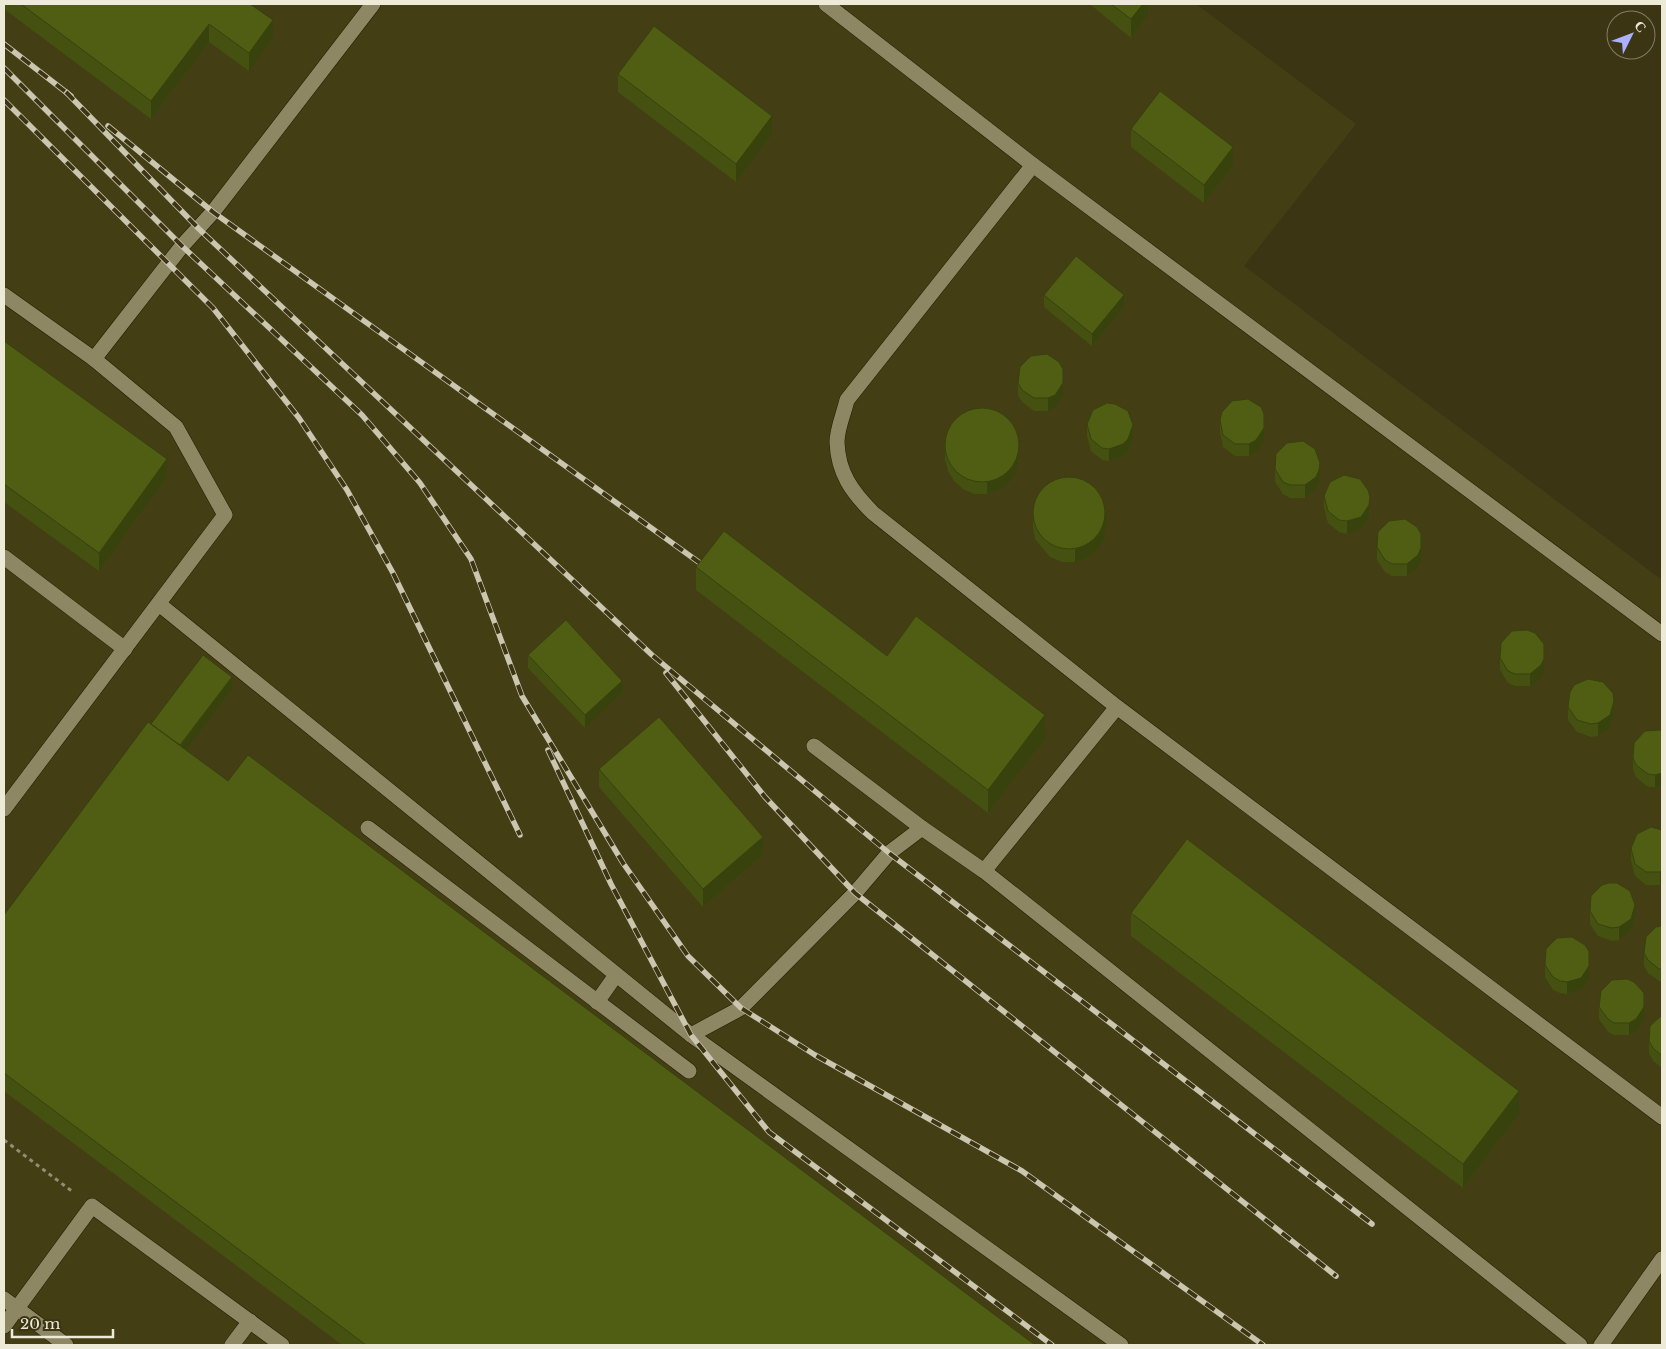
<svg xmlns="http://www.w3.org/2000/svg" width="1666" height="1349" viewBox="0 0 1666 1349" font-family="'Libre Baskerville',serif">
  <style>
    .built { fill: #443e14 }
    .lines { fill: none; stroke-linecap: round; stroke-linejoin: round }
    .service-casing { stroke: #221c00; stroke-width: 16 }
    .path { stroke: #928e74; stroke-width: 3; stroke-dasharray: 4 4; stroke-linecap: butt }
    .service { stroke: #8d8764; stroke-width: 15 }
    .rail-casing { stroke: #cac6b0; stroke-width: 5.5 }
    .rail { stroke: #3b3514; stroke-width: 4; stroke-dasharray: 11; stroke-linecap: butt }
    .wall { fill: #445110 }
    .shaded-wall { fill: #37420d }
    .building { fill: #4f5e13; stroke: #37420d }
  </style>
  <rect width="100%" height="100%" fill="#3b3514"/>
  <polygon class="built" points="4,4 1196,4 1356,124 1244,266 1662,580 1662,1345 4,1345"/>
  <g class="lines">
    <g class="service-casing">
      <g id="service">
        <polyline points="826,4 1033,165 1662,634"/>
        <path d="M1033 165 847 400C844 413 837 429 837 442 838 473 852 492 873 513L1117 707 1662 1117"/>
        <polyline points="4,295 94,359 176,427 225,515 4,809"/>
        <polyline points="94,359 182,246 213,212 373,4"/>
        <polyline points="4,557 125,649"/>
        <polyline points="159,604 691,1035 1121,1345"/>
        <polyline points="814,746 922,828 984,871 1580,1345"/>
        <polyline points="368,828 689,1071"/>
        <polyline points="984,871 1117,707"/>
        <polyline points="597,1002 616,975"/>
        <polyline points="691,1035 741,1008 855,893 889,853 922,828"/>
        <polyline points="4,1299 66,1345"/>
        <polyline points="4,1326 92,1206 282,1345"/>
        <polyline points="232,1345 250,1321"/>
        <polyline points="1601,1345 1662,1259"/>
      </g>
    </g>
    <polyline class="path" points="4,1140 73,1192"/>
    <use href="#service" class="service"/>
    <g class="rail-casing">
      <g id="rail">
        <polyline points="4,44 71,96"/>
        <polyline points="4,68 182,246 362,415 420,483 471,559 522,696 623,863 688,956 741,1008 815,1055 1022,1171 1263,1345"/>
        <polyline points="66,92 199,229 652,655 889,853 1372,1224"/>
        <polyline points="4,100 213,308 299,418 347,490 393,573 520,835"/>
        <polyline points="108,126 213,212 711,571"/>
        <polyline points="666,673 765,797 855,893 1336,1276"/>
        <polyline points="548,750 611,884 691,1035 769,1132 1052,1345"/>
      </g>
    </g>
    <use href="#rail" class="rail"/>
  </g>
  <g class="wall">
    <polygon points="4,4 250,4 273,38 249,71 209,42 151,119 4,9"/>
    <polygon points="1091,4 1148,4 1148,15 1131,38 1091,5"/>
    <polygon points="618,74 772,134 736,182 618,92"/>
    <polygon points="1131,129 1233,165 1204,203 1131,147"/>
    <polygon points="1044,295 1124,307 1092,346 1044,307"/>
    <polygon points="4,341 167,477 99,571 4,502"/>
    <polygon points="1018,383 1063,396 1055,407 1048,411 1034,411 1022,402 1018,395"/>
    <polygon points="1220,420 1264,441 1256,453 1249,456 1235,456 1223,447 1220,432"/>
    <polygon points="1087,424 1133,438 1128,452 1123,457 1109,461 1102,460 1091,451 1087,436"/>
    <polygon points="945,448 1019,459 1016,472 1009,482 999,490 987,494 974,494 963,489 954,481 948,471 945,460"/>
    <polygon points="1275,469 1320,475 1319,482 1316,489 1305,498 1290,498 1283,494 1275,482"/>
    <polygon points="1324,496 1370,510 1369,517 1361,529 1347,534 1339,532 1328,523 1324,508"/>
    <polygon points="1033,516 1106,527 1104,540 1097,551 1087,558 1075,562 1062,562 1050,557 1035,539 1033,528"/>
    <polygon points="1377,547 1421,561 1418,567 1407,576 1392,576 1385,572 1377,560"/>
    <polygon points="696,567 887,656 1045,738 988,813 696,590"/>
    <polygon points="528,655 622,693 585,728 528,668"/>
    <polygon points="1500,658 1544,671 1541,678 1530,686 1515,686 1508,683 1500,670"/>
    <polygon points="232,689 186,750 228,781 1035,1345 342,1345 4,1091 4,915 151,724"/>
    <polygon points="1568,707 1614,713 1610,727 1598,736 1591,737 1577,732 1568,720"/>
    <polygon points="1662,731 1662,785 1655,787 1648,787 1636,777 1633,770 1633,758"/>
    <polygon points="599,769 763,855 703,907 599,787"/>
    <polygon points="1662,830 1662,883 1660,885 1646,885 1635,876 1631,861 1631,848"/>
    <polygon points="1590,911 1635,917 1631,931 1619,940 1612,941 1598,936 1590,924"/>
    <polygon points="1131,913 1519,1114 1463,1188 1131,936"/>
    <polygon points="1662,926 1662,981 1659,981 1648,973 1644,966 1644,953"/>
    <polygon points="1545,965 1589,978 1581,990 1567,994 1560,993 1553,990 1545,977"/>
    <polygon points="1599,1007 1644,1020 1636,1032 1629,1035 1614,1035 1608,1032 1599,1019"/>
    <polygon points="1662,1015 1662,1068 1653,1061 1649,1053 1649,1041"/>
  </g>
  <g class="shaded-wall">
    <polygon points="1143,4 1148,4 1148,15 1131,38 1131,19"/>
    <polygon points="273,20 273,38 249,71 249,53"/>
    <polygon points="209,24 209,42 151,119 151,101"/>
    <polygon points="772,116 772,134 736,182 736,164"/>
    <polygon points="1233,147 1233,165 1204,203 1204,185"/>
    <polygon points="1124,295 1124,307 1092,346 1092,334"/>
    <polygon points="1063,383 1063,396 1055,407 1048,411 1048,398"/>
    <polygon points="1133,425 1133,438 1128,452 1123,457 1109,461 1109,449"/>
    <polygon points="1264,428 1264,441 1256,453 1249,456 1249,444"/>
    <polygon points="1019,447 1019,459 1016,472 1009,482 999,490 987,494 987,482"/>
    <polygon points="167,459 167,477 99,571 99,553"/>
    <polygon points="1320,463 1320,475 1319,482 1316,489 1305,498 1305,485"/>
    <polygon points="1370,497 1369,517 1361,529 1347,534 1347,521"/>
    <polygon points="1106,515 1106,527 1104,540 1097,551 1087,558 1075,562 1075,550"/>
    <polygon points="1421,548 1421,561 1418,567 1407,576 1407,564"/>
    <polygon points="1544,659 1544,671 1541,678 1530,686 1530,674"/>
    <polygon points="232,677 232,689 178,761 178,749"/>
    <polygon points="622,681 622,693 585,728 585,715"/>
    <polygon points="1614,701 1614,713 1610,727 1598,736 1598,723"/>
    <polygon points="1045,715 1045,738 988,813 988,790"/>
    <polygon points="1662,773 1662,785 1655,787 1655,775"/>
    <polygon points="763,837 763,855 703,907 703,889"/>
    <polygon points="1662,871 1662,883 1660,885 1660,872"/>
    <polygon points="1635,905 1635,917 1631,931 1619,940 1619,927"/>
    <polygon points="1589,966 1589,978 1581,990 1567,994 1567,982"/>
    <polygon points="1644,1007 1644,1020 1636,1032 1629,1035 1629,1023"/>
    <polygon points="1519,1091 1519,1114 1463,1188 1463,1164"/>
  </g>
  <g class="building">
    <polygon points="21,4 250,4 273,20 249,53 209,24 151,101"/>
    <polygon points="1111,4 1143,4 1131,19"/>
    <polygon points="654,26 772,116 736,164 618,74"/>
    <polygon points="1160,91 1233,147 1204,185 1131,129"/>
    <polygon points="1076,256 1124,295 1092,334 1044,295"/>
    <polygon points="4,341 167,459 99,553 4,484"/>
    <polygon points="1047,354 1059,362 1063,369 1063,383 1055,395 1048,398 1034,398 1022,390 1018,383 1020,367 1031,356"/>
    <polygon points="1248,399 1261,407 1264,414 1264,428 1256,440 1249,444 1235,444 1223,435 1220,420 1222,412 1232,401"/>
    <polygon points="1107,403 1115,404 1128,411 1133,425 1128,439 1123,444 1109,449 1102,448 1091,439 1087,424 1093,410"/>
    <circle cx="982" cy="445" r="37"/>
    <polygon points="1303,441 1315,449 1320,463 1319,470 1316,477 1305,485 1290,485 1283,482 1275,469 1276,454 1287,443"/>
    <polygon points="1344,475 1360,479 1368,490 1370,497 1369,505 1361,517 1347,521 1339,520 1328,511 1324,496 1330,482"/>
    <circle cx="1069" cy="513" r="36"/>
    <polygon points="1405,519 1417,527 1421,534 1421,548 1418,555 1407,564 1392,564 1385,560 1377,547 1378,532 1389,521"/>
    <polygon points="724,531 887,656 916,616 1045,715 988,790 696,567"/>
    <polygon points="566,620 622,681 585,715 528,655"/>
    <polygon points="1527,630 1535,633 1544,644 1544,659 1541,665 1530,674 1515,674 1508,671 1500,658 1501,643 1512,631"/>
    <polygon points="203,655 232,677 180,745 151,724"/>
    <polygon points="1588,679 1603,682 1613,693 1614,701 1610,715 1598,723 1591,724 1577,720 1568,707 1570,692 1574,685"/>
    <polygon points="659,717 763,837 703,889 599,769"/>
    <polygon points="148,722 228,781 248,755 1035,1345 366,1345 4,1073 4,915"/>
    <polygon points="1660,730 1662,731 1662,773 1655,775 1648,774 1636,765 1633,758 1634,743 1645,731"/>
    <polygon points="1651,827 1662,830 1662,871 1660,872 1646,872 1635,864 1631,848 1637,834"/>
    <polygon points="1187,839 1519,1091 1463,1164 1131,913"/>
    <polygon points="1609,883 1617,883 1630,891 1635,905 1631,919 1619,927 1612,928 1598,924 1590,911 1591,896 1602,885"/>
    <polygon points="1662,926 1662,969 1659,969 1648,960 1644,953 1646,937 1656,927"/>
    <polygon points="1572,937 1585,945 1589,951 1589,966 1581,978 1567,982 1560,981 1553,977 1545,965 1546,949 1557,938"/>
    <polygon points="1627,979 1634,982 1644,993 1644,1007 1636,1019 1629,1023 1614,1023 1608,1019 1599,1007 1601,991 1612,980"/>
    <polygon points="1662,1015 1662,1056 1653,1048 1649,1041 1650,1026"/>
  </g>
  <rect width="1666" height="1349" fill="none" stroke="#edead7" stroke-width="10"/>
  <g transform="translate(1631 35) rotate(48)"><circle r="24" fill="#3b3514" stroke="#827d62"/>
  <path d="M0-4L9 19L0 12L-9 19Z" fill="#aab0fb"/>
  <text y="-8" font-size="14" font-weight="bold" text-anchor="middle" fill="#edead7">С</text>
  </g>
  <path d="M12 1329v8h101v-8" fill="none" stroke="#edead7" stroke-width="2.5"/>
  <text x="20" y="1329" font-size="15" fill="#edead7" stroke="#3b3514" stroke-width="4" paint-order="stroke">20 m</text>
</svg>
